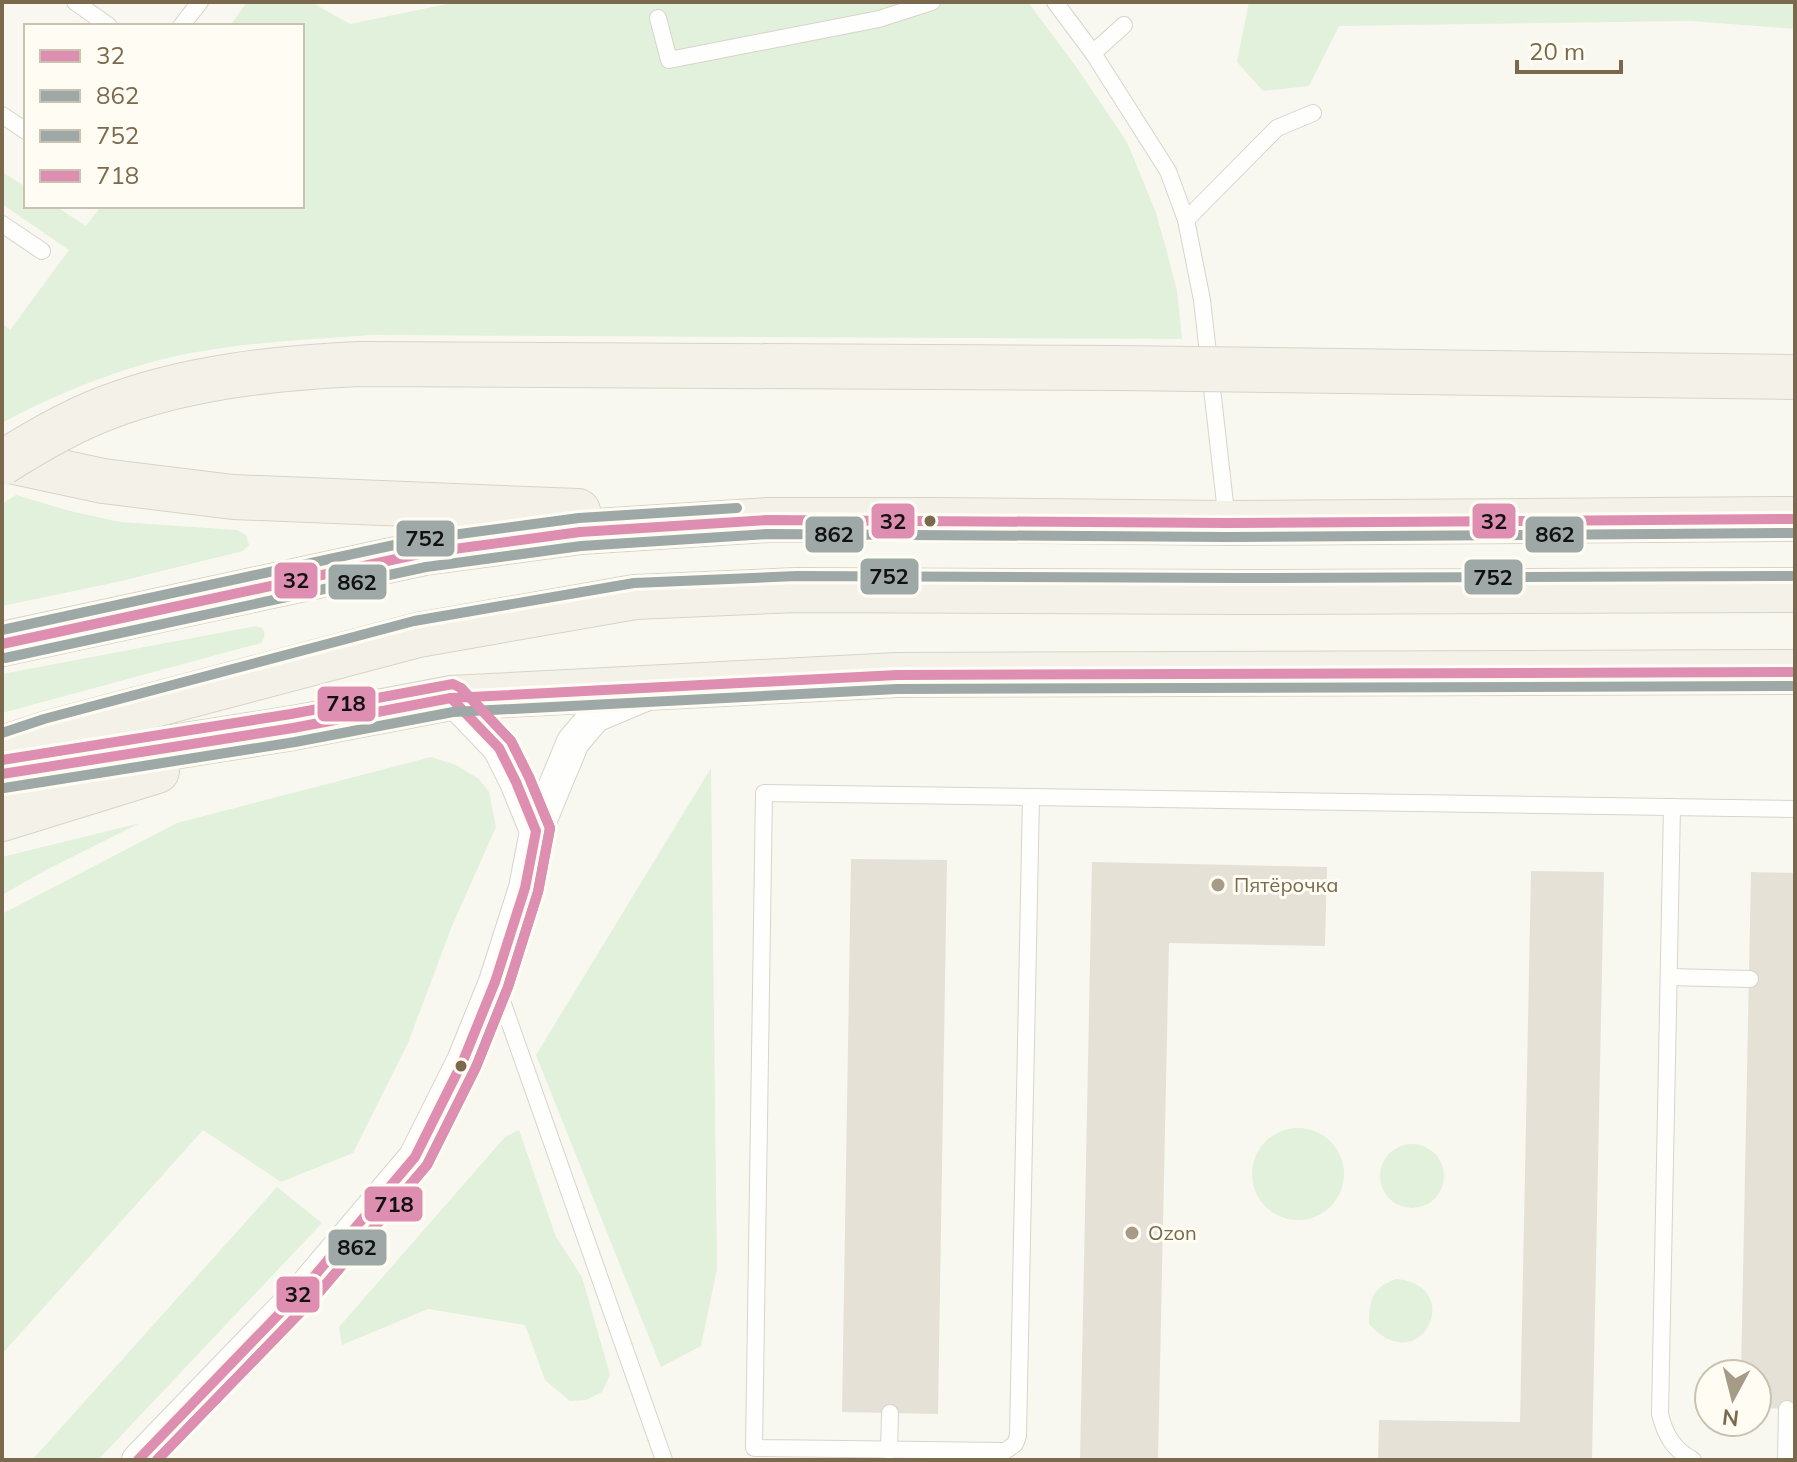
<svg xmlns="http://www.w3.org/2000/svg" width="1797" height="1462" viewBox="0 0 1797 1462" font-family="Mulish,sans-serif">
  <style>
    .green { fill: #e1f1db }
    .building { fill: #e6e1d7 }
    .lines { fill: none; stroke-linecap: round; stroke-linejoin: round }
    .lane-casing { stroke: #d7d4cb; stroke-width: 18 }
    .street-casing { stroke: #d7d4cb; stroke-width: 34 }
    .primary-casing { stroke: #d8d3c8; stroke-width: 46 }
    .lane { stroke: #fefefd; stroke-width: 16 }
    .street { stroke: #fefefd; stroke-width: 32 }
    .primary { stroke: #f4f2e8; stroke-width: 44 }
    .primary-bridge-casing { stroke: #d8d3c8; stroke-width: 46; stroke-linecap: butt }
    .primary-bridge { stroke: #f4f2e8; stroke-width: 44 }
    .bus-1-casing { stroke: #fffdf3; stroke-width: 16 }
    .bus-2-casing { stroke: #fffdf3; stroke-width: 16 }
    .bus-3-casing { stroke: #fffdf3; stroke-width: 16 }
    .bus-4-casing { stroke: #fffdf3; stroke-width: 16 }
    .bus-1 { stroke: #de8eb1; stroke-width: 10 }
    .bus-2 { stroke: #9ea8a6; stroke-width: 10 }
    .bus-3 { stroke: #9ea8a6; stroke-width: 10 }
    .bus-4 { stroke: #de8eb1; stroke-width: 10 }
    .bus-dot { fill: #7a694d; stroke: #fffdf3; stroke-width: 3 }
    .poi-dot { fill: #a69b86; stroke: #fffdf3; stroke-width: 3 }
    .labels { text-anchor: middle; stroke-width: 6; stroke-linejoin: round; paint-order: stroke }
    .poi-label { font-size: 20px; fill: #7a694d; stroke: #fffdf3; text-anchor: start }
    .line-badge { stroke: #fffdf3; stroke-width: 3 }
    .pale-badge-label { font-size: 22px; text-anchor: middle; font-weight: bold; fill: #111 }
  </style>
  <rect width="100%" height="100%" fill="#f9f8f0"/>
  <g class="green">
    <path d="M247 2H311L350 24 457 2H1028L1075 65 1127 142 1155 210 1167 252 1177 291 1182 339 373 335C312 339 251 342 191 353 127 365 59 392 2 423V323L10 330 69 250 2 204V172L26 187V206H55L86 226 101 206H302V26H230Z"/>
    <polygon points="1249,2 1795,2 1795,29 1691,21 1339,26 1309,86 1263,91 1237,62"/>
    <polygon points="16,495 70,511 120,522 237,530 246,535 249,545 243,551 117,582 2,606 2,504"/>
    <path d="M256 626 262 628C266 634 265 637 261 643L2 713V674Z"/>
    <polygon points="431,757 456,765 479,779 489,792 496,827 452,926 408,1043 353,1153 281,1182 203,1130 2,1354 2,914 177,823"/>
    <polygon points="711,768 717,1269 701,1346 661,1367 536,1055"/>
    <polygon points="140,823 46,870 2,895 2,857"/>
    <circle cx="1298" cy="1174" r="46"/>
    <polygon points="519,1130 556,1237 582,1277 610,1375 602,1392 586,1400 570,1401 545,1380 525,1325 428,1309 342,1345 339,1327 505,1137"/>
    <circle cx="1412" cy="1176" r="32"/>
    <polygon points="277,1187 322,1223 98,1460 32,1460"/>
    <path d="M1396 1279C1467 1285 1421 1382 1369 1324 1369 1299 1372 1288 1396 1279Z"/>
  </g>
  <g class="building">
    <polygon points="851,859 947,860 938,1414 842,1412"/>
    <polygon points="1092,862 1327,867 1325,946 1169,943 1158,1460 1080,1460"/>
    <polygon points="1531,871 1604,872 1592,1460 1378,1460 1379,1420 1520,1422"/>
    <polygon points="1751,872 1795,873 1795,1409 1757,1408 1757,1374 1741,1374"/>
  </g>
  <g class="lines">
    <g class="lane-casing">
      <g id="lane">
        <polyline points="75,2 109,26"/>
        <polyline points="1055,2 1093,53 1168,171 1186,220 1202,300 1227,521"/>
        <polyline points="658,18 669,60 879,19 932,2"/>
        <polyline points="181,26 200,2"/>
        <polyline points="1093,53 1124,25"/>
        <polyline points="2,115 26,131"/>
        <polyline points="1186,220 1277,128 1313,113"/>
        <polyline points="2,224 42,251"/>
        <polygon points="764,793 1031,797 1018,1436 1015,1444 1005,1451 754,1448"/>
        <polyline points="1031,797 1795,809"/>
        <path d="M1672 807 1660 1414C1665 1435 1674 1450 1693 1460"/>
        <polyline points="1669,977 1750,979"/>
        <polyline points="497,987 664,1460"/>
        <polyline points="889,1451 890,1413"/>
        <polyline points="1786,1460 1787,1409"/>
      </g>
    </g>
    <g class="street-casing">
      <g id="street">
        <polyline points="536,831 573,742 595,716 645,695"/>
        <polyline points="138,1460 306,1286 415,1157 463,1061 495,982 525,888 536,831 516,782 499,748 451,698"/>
      </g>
    </g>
    <g class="primary-casing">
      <g id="primary">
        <polyline points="2,458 10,461 103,481 233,497 578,511"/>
        <polyline points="2,644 424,553 580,532 768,520 933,520 1227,523 1795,519"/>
        <polyline points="2,748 48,733 418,635 635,597 797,590 1238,592 1795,590"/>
        <polyline points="2,774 293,728 451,698 897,675 1795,672"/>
        <polyline points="2,819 157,771"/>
      </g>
    </g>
    <use href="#lane" class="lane"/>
    <use href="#street" class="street"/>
    <use href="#primary" class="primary"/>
    <g class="primary-bridge-casing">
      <path id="primary-bridge" d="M2 463C35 442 69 422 106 408 187 377 274 368 360 364L1118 368 1795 377"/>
    </g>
    <use href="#primary-bridge" class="primary-bridge"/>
    <g class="bus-1-casing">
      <g id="bus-1">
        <polyline points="2,644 424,553 580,532 768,520 1227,523 1795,519"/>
        <polyline points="2,774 293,728 451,698 897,675 1795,672"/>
        <polyline points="138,1460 306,1286 415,1157 463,1061 495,982 525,888 536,831 516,782 499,748 451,698"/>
      </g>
    </g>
    <g class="bus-2-casing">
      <g id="bus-2">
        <polyline points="5,658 426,567 581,546 768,534 1227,537 1795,533"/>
        <polyline points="4,788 295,742 453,712 897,689 1795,686"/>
        <polyline points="157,1460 316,1296 427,1165 476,1067 508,987 538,892 550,828 529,777 511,741 461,688"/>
      </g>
    </g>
    <g class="bus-3-casing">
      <g id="bus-3">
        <polyline points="2,630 422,539 579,518 737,508"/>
        <polyline points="2,733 44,719 414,621 634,583 797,576 1238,578 1795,576"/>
      </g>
    </g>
    <g class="bus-4-casing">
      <polyline id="bus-4" points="2,760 291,714 453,684 461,688 511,741 529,777 550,828 538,892 508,987 476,1067 427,1165 316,1296 157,1460"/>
    </g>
    <use href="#bus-1" class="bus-1"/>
    <use href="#bus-2" class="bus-2"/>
    <use href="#bus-3" class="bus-3"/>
    <use href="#bus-4" class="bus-4"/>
  </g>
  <g class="bus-dot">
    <circle cx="930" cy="521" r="7"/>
    <circle cx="461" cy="1066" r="7"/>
  </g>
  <g class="poi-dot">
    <circle cx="1218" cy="885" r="8"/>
    <circle cx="1132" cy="1233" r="8"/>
  </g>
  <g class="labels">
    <g class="poi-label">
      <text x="1234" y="892">Пятёрочка</text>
      <text x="1148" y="1240">Ozon</text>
    </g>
  </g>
  <g class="line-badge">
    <rect x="870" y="502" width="46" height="38" rx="8" fill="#de8eb1"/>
    <rect x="1471" y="502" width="46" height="38" rx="8" fill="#de8eb1"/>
    <rect x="804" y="515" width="61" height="39" rx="8" fill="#9ea8a6"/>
    <rect x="1524" y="515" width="61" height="39" rx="8" fill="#9ea8a6"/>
    <rect x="395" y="519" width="61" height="39" rx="8" fill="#9ea8a6"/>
    <rect x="859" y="557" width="61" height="39" rx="8" fill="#9ea8a6"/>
    <rect x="1463" y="558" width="61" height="38" rx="8" fill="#9ea8a6"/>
    <rect x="273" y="561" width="46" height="39" rx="8" fill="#de8eb1"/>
    <rect x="327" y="563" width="61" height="38" rx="8" fill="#9ea8a6"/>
    <rect x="316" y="685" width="61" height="38" rx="8" fill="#de8eb1"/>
    <rect x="363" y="1185" width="61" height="38" rx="8" fill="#de8eb1"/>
    <rect x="327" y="1228" width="61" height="39" rx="8" fill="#9ea8a6"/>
    <rect x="275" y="1275" width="46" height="39" rx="8" fill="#de8eb1"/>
  </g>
  <g class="pale-badge-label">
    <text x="893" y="529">32</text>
    <text x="1494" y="529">32</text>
    <text x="834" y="542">862</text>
    <text x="1555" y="542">862</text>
    <text x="425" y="546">752</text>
    <text x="889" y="584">752</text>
    <text x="1493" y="585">752</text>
    <text x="296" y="588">32</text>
    <text x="357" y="590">862</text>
    <text x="346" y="711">718</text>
    <text x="394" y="1212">718</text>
    <text x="357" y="1255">862</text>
    <text x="298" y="1302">32</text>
  </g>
  <rect width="1797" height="1462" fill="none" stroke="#7a694d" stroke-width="8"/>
  <rect x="24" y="24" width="280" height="184" fill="#fffdf3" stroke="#cac2b1" stroke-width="2"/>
  <rect x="40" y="50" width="40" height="12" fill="#de8eb1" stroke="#cac2b1" stroke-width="2"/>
  <text x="96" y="64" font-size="24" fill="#7a694d">32</text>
  <rect x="40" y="90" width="40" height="12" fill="#9ea8a6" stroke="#cac2b1" stroke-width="2"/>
  <text x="96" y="104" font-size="24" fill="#7a694d">862</text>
  <rect x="40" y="130" width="40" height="12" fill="#9ea8a6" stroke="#cac2b1" stroke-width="2"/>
  <text x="96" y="144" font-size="24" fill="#7a694d">752</text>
  <rect x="40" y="170" width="40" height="12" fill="#de8eb1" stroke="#cac2b1" stroke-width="2"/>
  <text x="96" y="184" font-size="24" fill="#7a694d">718</text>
  <g transform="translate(1733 1398) rotate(187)"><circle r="38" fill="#fffdf3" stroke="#cac2b1" stroke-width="2"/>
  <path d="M0-6L14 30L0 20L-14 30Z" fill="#a69b86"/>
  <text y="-12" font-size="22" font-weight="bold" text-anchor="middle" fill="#7a694d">N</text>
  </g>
  <path d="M1517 60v12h104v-12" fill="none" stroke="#7a694d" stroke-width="4"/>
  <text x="1529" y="60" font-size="24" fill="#7a694d" stroke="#fffdf3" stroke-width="6" paint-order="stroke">20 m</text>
</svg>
